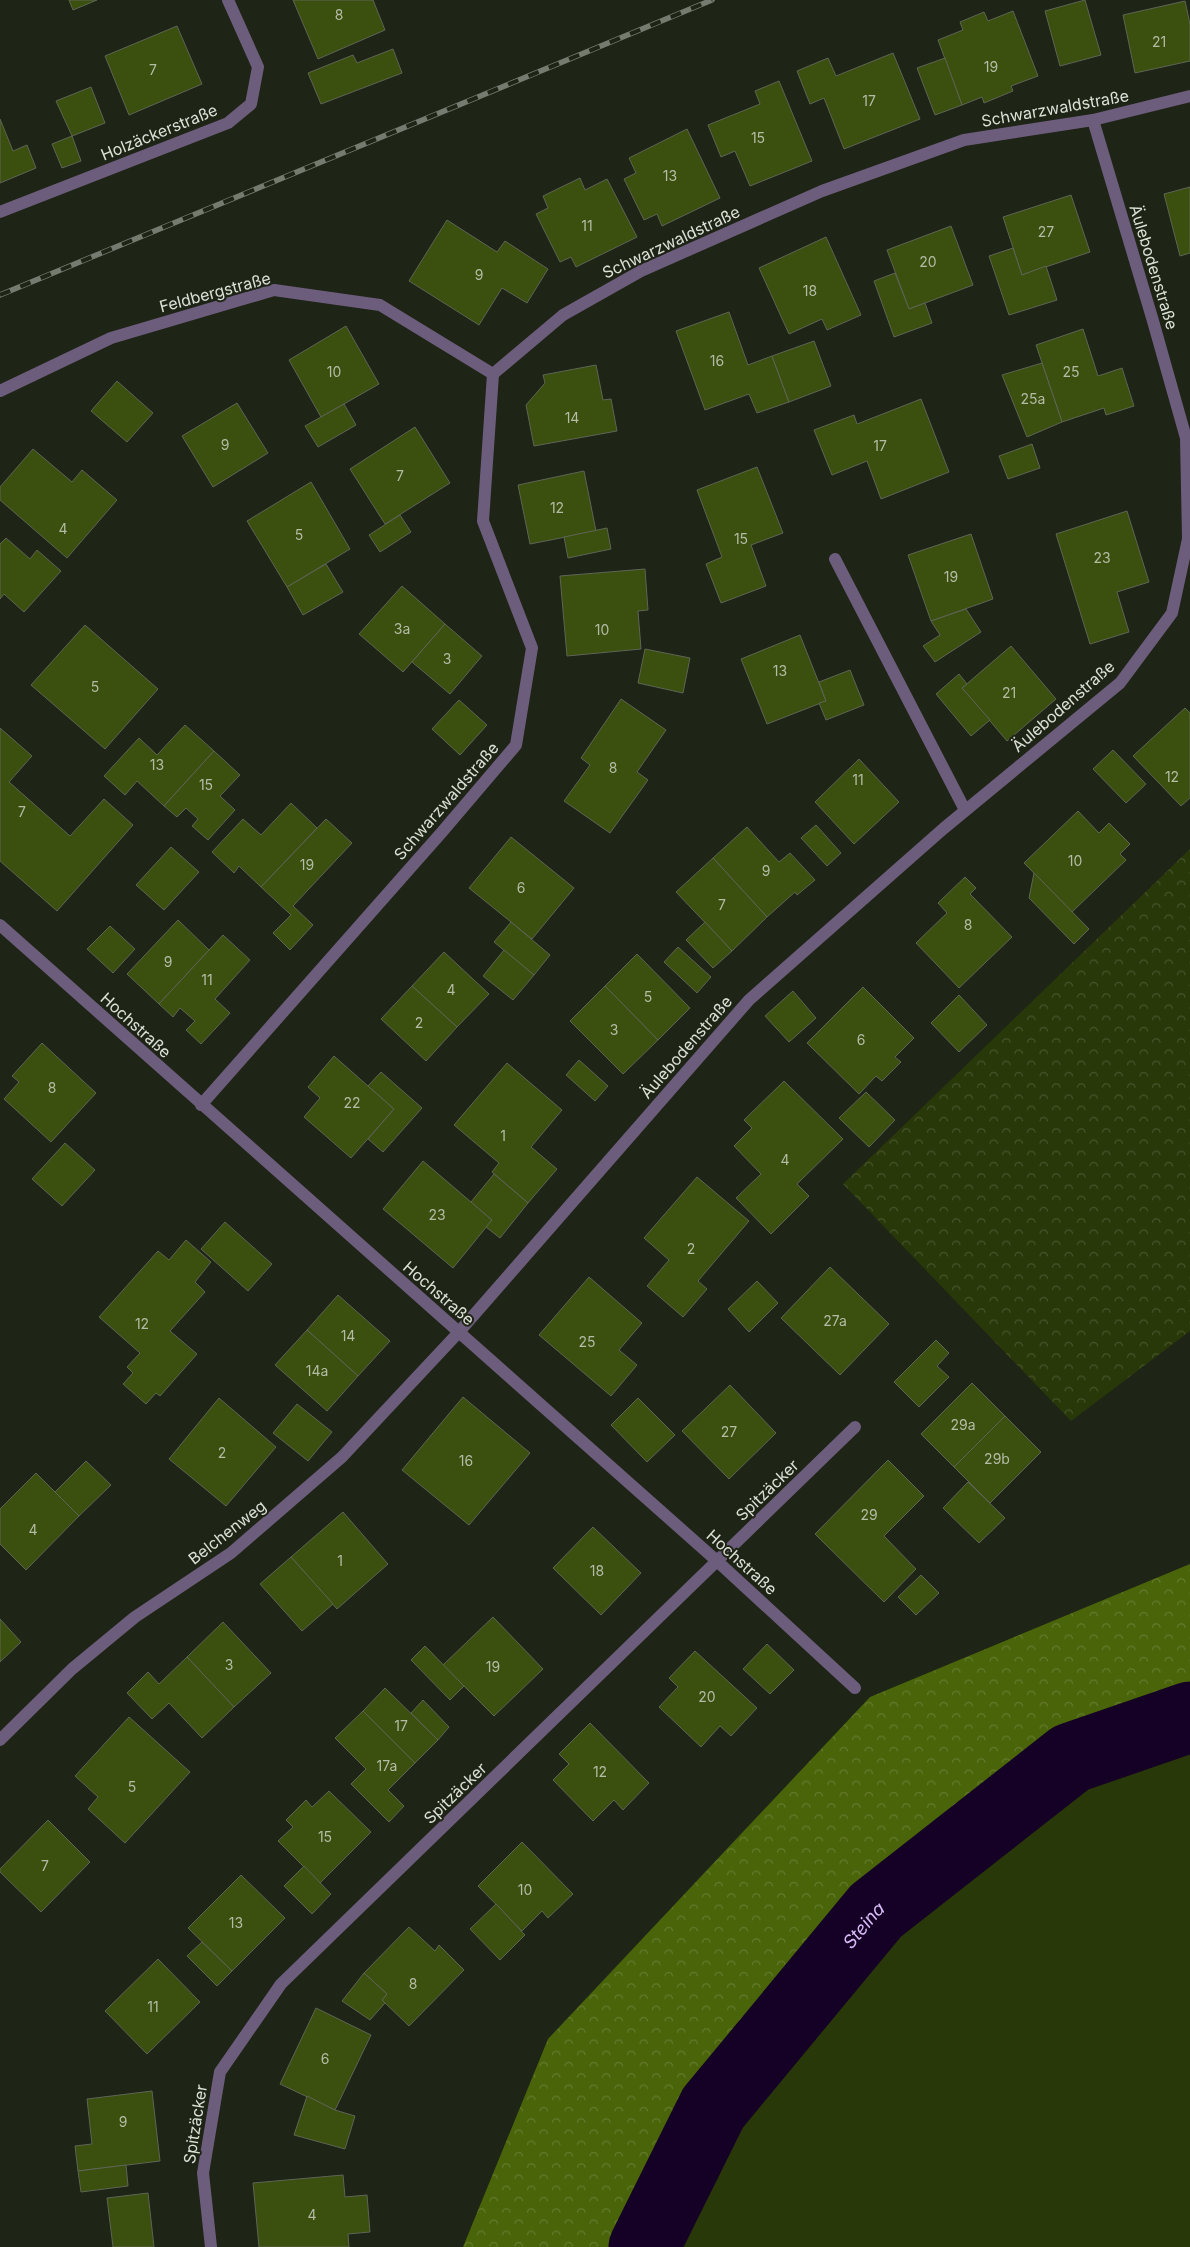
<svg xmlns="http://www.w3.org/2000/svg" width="1190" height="2247" viewBox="0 0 1190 2247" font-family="Inter,sans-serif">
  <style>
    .grass { fill: #293809 }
    .forest { fill: url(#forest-crowns) }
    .park { fill: url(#park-crowns) }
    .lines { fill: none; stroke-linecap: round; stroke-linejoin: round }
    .river { stroke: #150026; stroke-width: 71 }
    .building { fill: #3b4f0f; stroke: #5e6555 }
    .minor { stroke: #6d5d7c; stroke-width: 12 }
    .rail-casing { stroke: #767b70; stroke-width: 5.5 }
    .rail { stroke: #1e2416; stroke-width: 4; stroke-dasharray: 11; stroke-linecap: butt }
    .labels { text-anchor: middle; stroke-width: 4; stroke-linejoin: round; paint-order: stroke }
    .number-label { font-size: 14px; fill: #b4bca5 }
    .street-label { font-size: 16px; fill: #dce0d7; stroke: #1e2416 }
    .water-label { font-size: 18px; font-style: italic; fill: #d8bbf6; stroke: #1e2416 }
  </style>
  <defs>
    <pattern id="forest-crowns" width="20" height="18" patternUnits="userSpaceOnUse" patternTransform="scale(1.25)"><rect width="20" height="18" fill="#4a640a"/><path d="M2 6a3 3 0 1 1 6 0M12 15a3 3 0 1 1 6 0" fill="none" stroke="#647a2d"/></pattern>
    <pattern id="park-crowns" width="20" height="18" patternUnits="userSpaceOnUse" patternTransform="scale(1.25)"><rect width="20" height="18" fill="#293809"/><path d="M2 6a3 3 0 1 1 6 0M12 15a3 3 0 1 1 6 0" fill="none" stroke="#47542c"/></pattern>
  </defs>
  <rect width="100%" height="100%" fill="#1e2416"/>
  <polygon class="grass" points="1186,1703 1190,1703 1190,2247 653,2247 654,2207 787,2004"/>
  <polygon class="forest" points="1190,1564 1190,1703 1186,1703 788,2004 654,2207 653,2247 463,2247 548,2039 870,1697"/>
  <polygon class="park" points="1190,849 1190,1331 1071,1421 843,1184"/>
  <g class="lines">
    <path class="river" id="s1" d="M644 2247 713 2108 876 1911 1071 1758 1190 1717"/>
  </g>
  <g class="building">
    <polygon points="69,0 97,0 73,10"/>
    <polygon points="293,0 373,0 385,30 318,59"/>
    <polygon points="1085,0 1101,55 1060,66 1045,11"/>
    <polygon points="1185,1 1190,24 1190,61 1135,73 1123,15"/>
    <polygon points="1013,11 1038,76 1011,86 1013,91 984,103 982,97 962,105 938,40 963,30 960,22 984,12 988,21"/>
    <polygon points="177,26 202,84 129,115 105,56"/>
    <polygon points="393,49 402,73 321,104 308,73 353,55 357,63"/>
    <polygon points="893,53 920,119 844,149 824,98 810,104 797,71 828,58 836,76"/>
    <polygon points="945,58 962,105 935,115 917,68"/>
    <polygon points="779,81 812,161 750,186 735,151 721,157 708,125 760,104 755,91"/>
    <polygon points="91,87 105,123 72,136 56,101"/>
    <polygon points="0,119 13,151 27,145 36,168 0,183"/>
    <polygon points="687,129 720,198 662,226 657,214 644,220 624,179 636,173 629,158"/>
    <polygon points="72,136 81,161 62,168 52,144"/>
    <polygon points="580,178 585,190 607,179 637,237 576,267 571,257 560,262 536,214 548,208 543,196"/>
    <polygon points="1190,187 1190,253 1180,256 1164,194"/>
    <polygon points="1071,195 1090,252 1022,275 1003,217"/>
    <polygon points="447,220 497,252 505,241 548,269 527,303 502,288 479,325 409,281"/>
    <polygon points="951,226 973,285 909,309 887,250"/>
    <polygon points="826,237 861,315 827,330 822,319 789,334 759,268"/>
    <polygon points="1013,248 1022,275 1046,266 1057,300 1009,315 989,256"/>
    <polygon points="895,273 909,309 925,303 932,323 894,337 874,281"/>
    <polygon points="729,312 748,365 772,356 789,402 757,413 749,394 705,410 676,331"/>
    <polygon points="346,326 379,384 321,417 289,360"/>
    <polygon points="1083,329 1098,376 1122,368 1134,406 1106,415 1104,408 1062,422 1036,345"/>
    <polygon points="814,341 831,386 789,402 772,356"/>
    <polygon points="1042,363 1062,422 1027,437 1002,375"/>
    <polygon points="596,365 603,400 611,399 617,431 534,446 526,405 545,383 543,375"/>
    <polygon points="117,381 153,413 127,442 91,411"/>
    <polygon points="921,399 949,472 881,499 867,461 832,475 814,430 854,415 857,424"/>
    <polygon points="237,403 268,453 213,487 182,436"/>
    <polygon points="344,404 356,425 318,447 305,426"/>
    <polygon points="415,427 450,483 385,524 350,469"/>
    <polygon points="1032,444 1040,468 1008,479 999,456"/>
    <polygon points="33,449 72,482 82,470 117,500 67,558 0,500 0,487"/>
    <polygon points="757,467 783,533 751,545 766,586 721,603 706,564 722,557 697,490"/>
    <polygon points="584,471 596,531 530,544 518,485"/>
    <polygon points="311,482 350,549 287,587 247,521"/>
    <polygon points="1127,511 1149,582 1117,592 1129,632 1090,644 1056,534"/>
    <polygon points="400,515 411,532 380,552 369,535"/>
    <polygon points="607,528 611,549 568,558 564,537"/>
    <polygon points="971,534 993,599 931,621 908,555"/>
    <polygon points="6,538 30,559 37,550 61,571 24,612 4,594 0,599 0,544"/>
    <polygon points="326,564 343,592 303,615 287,587"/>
    <polygon points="645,569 648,610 638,611 641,649 567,656 560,576"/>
    <polygon points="402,586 445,624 403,672 359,634"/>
    <polygon points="966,609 981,632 935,662 923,646 940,635 931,621"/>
    <polygon points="445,624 482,656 450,694 412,662"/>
    <polygon points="85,625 158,689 105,749 31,685"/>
    <polygon points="800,635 826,701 767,724 741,659"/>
    <polygon points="1011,646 1056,699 1007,741 962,688"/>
    <polygon points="645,649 690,658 683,693 638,683"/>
    <polygon points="850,670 864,705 826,720 819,703 826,701 819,682"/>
    <polygon points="959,674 967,684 962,688 990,720 971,736 936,694"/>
    <polygon points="621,699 666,730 637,772 648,780 610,833 564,801 590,765 581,758"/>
    <polygon points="459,700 487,725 460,755 432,729"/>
    <polygon points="1185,708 1190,713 1190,798 1181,806 1133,756"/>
    <polygon points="185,725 214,751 164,806 137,781 125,795 104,776 139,738 157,755"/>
    <polygon points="0,728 32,756 9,782 70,836 104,799 133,825 57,911 0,861"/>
    <polygon points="1113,750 1146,784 1126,803 1093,769"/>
    <polygon points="214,751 240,775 220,796 235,810 208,840 192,826 198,819 186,808 177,817 164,806"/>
    <polygon points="859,759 899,802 854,844 815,802"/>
    <polygon points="291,803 317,828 261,887 239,866 234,873 212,852 243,819 261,835"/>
    <polygon points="1078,811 1099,833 1109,823 1130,844 1120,854 1126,860 1072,912 1024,863"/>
    <polygon points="326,819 352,843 293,906 313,925 290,950 273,933 291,915 261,887"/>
    <polygon points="816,825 841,853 827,866 801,838"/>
    <polygon points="747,827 779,862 790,853 815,880 797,895 795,892 767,917 713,858"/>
    <polygon points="511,837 574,888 532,939 469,888"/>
    <polygon points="171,847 199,872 164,910 136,885"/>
    <polygon points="713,858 767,917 732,951 676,892"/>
    <polygon points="1034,873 1089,929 1074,944 1029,898"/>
    <polygon points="965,877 976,888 970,894 1012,937 959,988 916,943 947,913 938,903"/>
    <polygon points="178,920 209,950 159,1004 127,974"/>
    <polygon points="511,922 550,955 534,975 494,942"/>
    <polygon points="705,922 732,951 713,968 686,940"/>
    <polygon points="110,926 135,949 113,973 87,949"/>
    <polygon points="223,935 250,960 215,999 230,1013 201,1044 186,1030 195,1021 180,1008 173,1017 159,1004"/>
    <polygon points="678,947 711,977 697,993 664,962"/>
    <polygon points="504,950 534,975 513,1000 483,976"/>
    <polygon points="444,952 489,994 457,1027 412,986"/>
    <polygon points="637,954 690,1008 658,1040 605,986"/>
    <polygon points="412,986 457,1027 426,1061 381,1019"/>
    <polygon points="605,986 658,1040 623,1074 570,1021"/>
    <polygon points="863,987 914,1038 895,1057 901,1062 882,1081 876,1076 859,1094 807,1043"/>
    <polygon points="793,991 816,1018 789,1042 765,1016"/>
    <polygon points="959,995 987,1025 959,1052 931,1023"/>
    <polygon points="42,1043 96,1093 51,1142 4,1099 19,1082 12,1076"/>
    <polygon points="334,1056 394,1109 351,1158 304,1117 320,1098 308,1087"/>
    <polygon points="579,1060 608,1086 595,1101 566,1075"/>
    <polygon points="507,1063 562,1110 531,1147 557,1169 528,1203 492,1172 499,1163 454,1125"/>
    <polygon points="381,1072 422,1108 383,1152 368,1139 394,1109 368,1086"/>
    <polygon points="784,1081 843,1139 797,1184 809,1196 771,1234 736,1198 761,1174 734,1146 752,1128 744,1120"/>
    <polygon points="866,1092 895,1120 869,1147 839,1118"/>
    <polygon points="65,1143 95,1170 62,1206 32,1179"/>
    <polygon points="423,1161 492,1220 453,1268 383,1209"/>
    <polygon points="494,1174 528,1203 500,1238 486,1227 492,1220 471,1202"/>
    <polygon points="697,1177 749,1221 698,1281 707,1289 683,1317 647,1286 669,1260 644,1238"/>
    <polygon points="225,1222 272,1264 248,1291 201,1249"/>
    <polygon points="186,1240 211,1262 195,1282 205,1292 170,1331 197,1354 160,1396 156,1393 146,1404 123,1384 133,1373 127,1367 140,1353 99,1317 158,1251 169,1260"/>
    <polygon points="830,1267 889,1324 840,1375 781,1318"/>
    <polygon points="589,1277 642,1323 619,1350 637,1365 611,1396 539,1335"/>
    <polygon points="757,1281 778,1303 749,1332 728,1309"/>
    <polygon points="338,1295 390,1341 358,1376 307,1330"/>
    <polygon points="307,1330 358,1376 327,1411 275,1365"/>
    <polygon points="936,1340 949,1353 937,1366 949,1377 919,1407 894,1382"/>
    <polygon points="972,1383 1005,1416 954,1467 921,1434"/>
    <polygon points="730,1385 776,1433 729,1479 682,1431"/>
    <polygon points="463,1397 530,1453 469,1525 402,1470"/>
    <polygon points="219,1398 276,1447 226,1506 169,1459"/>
    <polygon points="638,1398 675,1435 647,1462 611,1425"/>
    <polygon points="297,1404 332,1432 308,1461 273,1433"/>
    <polygon points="1005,1416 1041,1452 990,1503 954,1467"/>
    <polygon points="888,1460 924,1496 884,1536 916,1569 884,1602 815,1534"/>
    <polygon points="86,1461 111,1485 79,1516 55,1492"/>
    <polygon points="36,1473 79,1516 26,1570 0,1544 0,1509"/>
    <polygon points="968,1482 1005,1518 979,1543 943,1508"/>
    <polygon points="343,1512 388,1564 337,1609 291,1557"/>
    <polygon points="593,1527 641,1573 601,1615 553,1568"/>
    <polygon points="291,1557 333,1604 302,1631 260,1584"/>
    <polygon points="921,1575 939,1593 916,1615 898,1597"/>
    <polygon points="493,1617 543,1669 494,1716 443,1665"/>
    <polygon points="0,1619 21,1642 0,1662"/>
    <polygon points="223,1622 271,1673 234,1707 187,1657"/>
    <polygon points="767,1644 794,1670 770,1694 743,1669"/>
    <polygon points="425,1646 464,1686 450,1700 411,1660"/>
    <polygon points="695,1651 757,1708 731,1736 720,1726 701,1747 659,1707 678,1687 669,1678"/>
    <polygon points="187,1657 234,1707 202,1738 169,1703 152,1719 127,1693 148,1672 159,1684"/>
    <polygon points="385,1688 438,1740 415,1763 363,1711"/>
    <polygon points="423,1700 449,1727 438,1740 411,1713"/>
    <polygon points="363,1711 415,1763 388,1790 404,1806 389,1822 351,1784 366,1769 335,1738"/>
    <polygon points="129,1717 190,1772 125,1843 88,1809 98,1797 75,1776"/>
    <polygon points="590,1723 649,1783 623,1810 614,1800 593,1821 553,1780 569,1764 559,1754"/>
    <polygon points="329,1791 371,1832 320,1883 278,1841 293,1827 286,1820 306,1800 312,1807"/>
    <polygon points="48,1820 90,1862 41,1912 0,1872 0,1869"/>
    <polygon points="522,1842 573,1894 548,1918 542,1911 522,1931 478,1886"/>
    <polygon points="304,1866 331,1894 312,1914 284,1886"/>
    <polygon points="241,1875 285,1918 232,1971 188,1928"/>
    <polygon points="496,1904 525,1935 500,1960 470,1929"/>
    <polygon points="409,1927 435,1951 439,1945 464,1970 409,2026 382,2000 387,1994 364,1973"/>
    <polygon points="202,1942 232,1971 217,1986 187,1956"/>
    <polygon points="158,1959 200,2002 147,2054 105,2011"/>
    <polygon points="364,1973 387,1994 382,2000 385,2003 370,2020 342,2001"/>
    <polygon points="316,2008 371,2035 335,2110 280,2084"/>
    <polygon points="152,2091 160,2161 78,2171 75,2146 92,2144 87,2099"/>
    <polygon points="307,2096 335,2110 355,2116 345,2149 294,2135"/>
    <polygon points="126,2165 128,2186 81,2192 78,2171"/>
    <polygon points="343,2175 345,2197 367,2195 370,2232 348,2234 349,2247 259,2247 253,2183"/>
    <polygon points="148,2193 154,2247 113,2247 107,2198"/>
  </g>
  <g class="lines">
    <g class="minor">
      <polyline points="0,212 228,123 251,104 258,67 228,0"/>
      <polyline points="0,391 111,338 274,290 380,305 493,374"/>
      <polyline points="835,559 965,810"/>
      <polyline points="0,925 717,1561 855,1688"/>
      <polyline points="201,1105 442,832 516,745 532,648 483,521 493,374 563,315 641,271 822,191 964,140 1093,120 1190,96"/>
      <polyline points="0,1740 72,1669 135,1617 231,1553 342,1457 459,1332 749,1000 943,829 1120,683 1172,613 1188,539 1186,438 1153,321 1093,120"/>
      <polyline points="211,2247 203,2173 220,2072 281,1984 855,1427"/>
    </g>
    <g class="rail-casing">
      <polyline id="rail" points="0,295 712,0"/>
    </g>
    <use href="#rail" class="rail"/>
  </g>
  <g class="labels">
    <g class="number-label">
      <text x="339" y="20">8</text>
      <text x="1159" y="47">21</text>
      <text x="991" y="72">19</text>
      <text x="153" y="75">7</text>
      <text x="869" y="106">17</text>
      <text x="758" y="143">15</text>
      <text x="670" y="181">13</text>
      <text x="587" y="231">11</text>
      <text x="1046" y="237">27</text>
      <text x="928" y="267">20</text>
      <text x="479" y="280">9</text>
      <text x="810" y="296">18</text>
      <text x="717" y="366">16</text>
      <text x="334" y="377">10</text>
      <text x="1071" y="377">25</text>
      <text x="1033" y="404">25a</text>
      <text x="572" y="423">14</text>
      <text x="225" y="450">9</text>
      <text x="880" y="451">17</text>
      <text x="400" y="481">7</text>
      <text x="557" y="513">12</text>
      <text x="63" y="534">4</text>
      <text x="299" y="540">5</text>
      <text x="741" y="544">15</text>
      <text x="1102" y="563">23</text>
      <text x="951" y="582">19</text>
      <text x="402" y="634">3a</text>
      <text x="602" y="635">10</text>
      <text x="447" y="664">3</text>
      <text x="780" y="676">13</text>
      <text x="95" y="692">5</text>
      <text x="1009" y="698">21</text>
      <text x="157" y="770">13</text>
      <text x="613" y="773">8</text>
      <text x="1172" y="782">12</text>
      <text x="858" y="785">11</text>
      <text x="206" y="790">15</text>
      <text x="22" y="817">7</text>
      <text x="1075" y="866">10</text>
      <text x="307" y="870">19</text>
      <text x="766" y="876">9</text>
      <text x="521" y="893">6</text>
      <text x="722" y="910">7</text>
      <text x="968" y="930">8</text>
      <text x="168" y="967">9</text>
      <text x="207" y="985">11</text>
      <text x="451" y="995">4</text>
      <text x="648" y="1002">5</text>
      <text x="419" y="1028">2</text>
      <text x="614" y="1035">3</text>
      <text x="861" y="1045">6</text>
      <text x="52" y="1093">8</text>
      <text x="352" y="1108">22</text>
      <text x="503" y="1141">1</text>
      <text x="785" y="1165">4</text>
      <text x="437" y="1220">23</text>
      <text x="691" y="1254">2</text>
      <text x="835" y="1326">27a</text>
      <text x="142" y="1329">12</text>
      <text x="348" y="1341">14</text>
      <text x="587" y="1347">25</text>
      <text x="317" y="1376">14a</text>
      <text x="963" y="1430">29a</text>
      <text x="729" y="1437">27</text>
      <text x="222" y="1458">2</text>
      <text x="997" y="1464">29b</text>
      <text x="466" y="1466">16</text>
      <text x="869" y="1520">29</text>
      <text x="33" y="1535">4</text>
      <text x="340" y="1566">1</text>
      <text x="597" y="1576">18</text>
      <text x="229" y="1670">3</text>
      <text x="493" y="1672">19</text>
      <text x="707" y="1702">20</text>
      <text x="401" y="1731">17</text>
      <text x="387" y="1771">17a</text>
      <text x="600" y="1777">12</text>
      <text x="132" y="1792">5</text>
      <text x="325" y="1842">15</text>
      <text x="45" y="1871">7</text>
      <text x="525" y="1895">10</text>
      <text x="236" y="1928">13</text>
      <text x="413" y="1989">8</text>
      <text x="153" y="2012">11</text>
      <text x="325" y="2064">6</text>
      <text x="123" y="2127">9</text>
      <text x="312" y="2220">4</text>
    </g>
    <g class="street-label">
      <text transform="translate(1055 108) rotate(-10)" y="6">Schwarzwaldstraße</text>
      <text transform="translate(159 132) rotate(-22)" y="6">Holzäckerstraße</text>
      <text transform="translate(671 242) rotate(-25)" y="6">Schwarzwaldstraße</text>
      <text transform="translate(1154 267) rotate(73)" y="6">Äulebodenstraße</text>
      <text transform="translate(215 292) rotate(-15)" y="6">Feldbergstraße</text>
      <text transform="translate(1063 706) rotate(-41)" y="6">Äulebodenstraße</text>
      <text transform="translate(446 801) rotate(-49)" y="6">Schwarzwaldstraße</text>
      <text transform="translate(136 1025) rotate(42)" y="6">Hochstraße</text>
      <text transform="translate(686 1047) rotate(-49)" y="6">Äulebodenstraße</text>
      <text transform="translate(439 1293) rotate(41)" y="6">Hochstraße</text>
      <text transform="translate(767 1490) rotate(-44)" y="6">Spitzäcker</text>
      <text transform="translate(227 1532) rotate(-38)" y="6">Belchenweg</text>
      <text transform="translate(742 1562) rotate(42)" y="6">Hochstraße</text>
      <text transform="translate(455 1793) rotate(-44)" y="6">Spitzäcker</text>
      <text transform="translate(195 2124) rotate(-81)" y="6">Spitzäcker</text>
    </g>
    <g class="water-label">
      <text dy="6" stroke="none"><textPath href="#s1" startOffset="392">Steina</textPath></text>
    </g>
  </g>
</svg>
